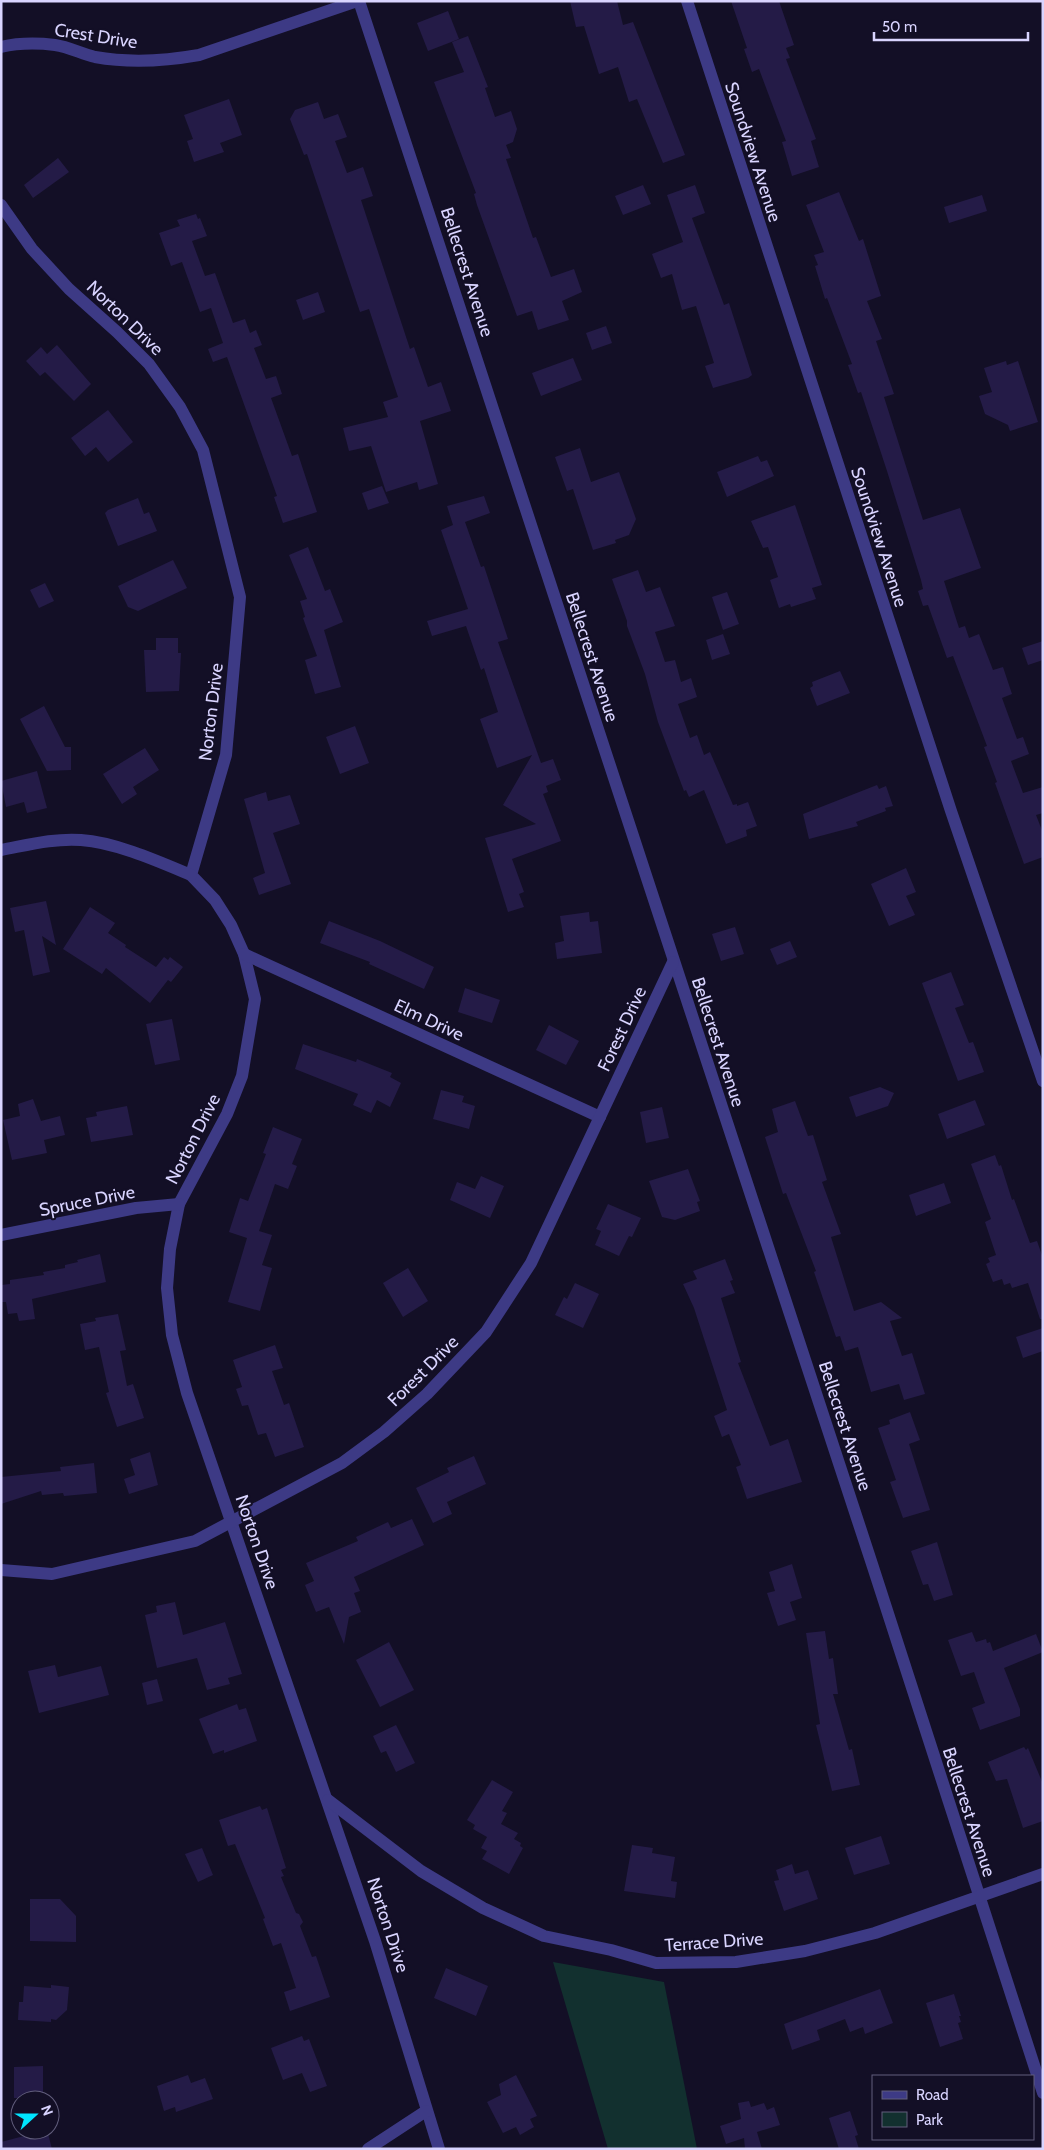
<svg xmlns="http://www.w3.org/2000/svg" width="1044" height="2150" viewBox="0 0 1044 2150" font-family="Cabin,sans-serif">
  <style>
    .green { fill: #12302f }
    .building { fill: #241b47 }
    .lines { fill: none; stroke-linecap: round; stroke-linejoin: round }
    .street { stroke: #3d3a85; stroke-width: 12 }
    .labels { text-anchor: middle; stroke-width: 4; stroke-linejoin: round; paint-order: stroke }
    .street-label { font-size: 18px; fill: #d9d4ff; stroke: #130f26 }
  </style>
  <rect width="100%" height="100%" fill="#130f26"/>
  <polygon class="green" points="553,1962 664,1982 697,2149 608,2149"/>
  <g class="building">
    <polygon points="570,1 617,1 623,25 633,22 685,155 663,163 637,99 629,102 618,67 599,74 584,26 576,27"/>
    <polygon points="731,1 779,1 794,45 786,48 790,58 786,59 816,139 811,141 819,167 792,176 782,142 786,141 759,69 752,72 744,49 747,48"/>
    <polygon points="448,11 459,39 428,51 417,23"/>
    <polygon points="468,36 488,87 485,88 495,117 511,111 517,129 513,142 506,145 511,158 506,159 533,238 536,237 551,277 574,269 582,292 562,301 569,320 538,330 532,311 517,316 477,205 474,194 476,193 434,82 464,72 452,42"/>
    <polygon points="229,99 242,135 220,143 224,152 194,162 187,141 193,139 184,115"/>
    <polygon points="318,102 324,119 338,114 347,137 335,141 347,173 363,167 373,196 361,200 410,349 414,347 428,387 441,382 451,411 420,421 438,484 419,490 417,482 386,492 371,446 349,451 343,428 388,417 383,402 398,397 369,309 360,312 307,154 304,155 290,119 295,110"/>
    <polygon points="58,158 69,172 33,198 24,185"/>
    <polygon points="643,185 651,204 623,215 615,196"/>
    <polygon points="695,185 705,213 692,218 724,305 729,303 752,375 748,378 713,388 705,366 714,363 696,306 682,310 672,274 661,278 652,254 683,242 667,195"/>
    <polygon points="839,192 859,241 863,239 881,296 867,301 882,339 876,341 894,394 884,397 923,520 960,508 981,568 944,581 959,628 965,626 969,638 979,634 993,670 1003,667 1012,694 1002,698 1017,739 1023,737 1029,754 1011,761 1023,793 1043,787 1043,813 1036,815 1043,833 1043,857 1024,864 995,783 997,782 984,747 987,746 953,656 947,658 928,605 923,606 918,591 923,589 921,580 887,471 861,392 858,393 848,365 852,364 827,298 825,299 815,266 818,265 814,255 824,252 806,205"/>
    <polygon points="982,195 987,211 949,223 944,207"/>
    <polygon points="196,214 198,219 200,218 207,236 192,241 205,276 215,273 233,323 245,319 250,333 256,330 262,345 254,348 266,379 276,376 282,394 271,398 292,456 298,454 317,512 283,523 274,497 277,496 227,357 213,362 208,349 223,343 211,308 200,312 182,262 171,266 159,233 180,226 177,220"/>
    <polygon points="318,292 325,312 303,320 296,300"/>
    <polygon points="606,326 612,343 592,350 586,333"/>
    <polygon points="57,345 91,384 74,401 45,372 40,376 26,361 41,347 47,354"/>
    <polygon points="573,358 582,380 541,396 532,373"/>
    <polygon points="1006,361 1007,365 1018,361 1038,422 1010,431 1008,425 985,414 979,396 992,392 984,368"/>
    <polygon points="108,410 133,442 108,462 96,447 85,456 71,438"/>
    <polygon points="580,448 591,482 619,472 636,519 629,535 615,540 616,543 593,550 573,489 567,491 555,457"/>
    <polygon points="758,456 761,462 767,460 774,476 727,497 717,472"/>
    <polygon points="382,486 389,503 368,510 362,493"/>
    <polygon points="484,496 490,513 465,522 481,567 484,566 508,639 498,642 541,763 553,759 561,780 546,786 548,792 543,794 561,841 512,859 524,892 519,894 524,907 508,912 485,838 536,824 503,805 532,755 497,768 480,719 498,712 484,668 481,670 466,626 432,636 427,621 468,609 441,530 453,525 447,506"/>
    <polygon points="138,498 144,514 149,512 157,531 118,546 105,513 108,510"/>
    <polygon points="795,505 822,585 812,588 816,599 791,607 790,604 779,608 770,580 778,577 768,547 763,548 751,521"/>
    <polygon points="308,547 325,591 330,589 343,622 324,630 341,687 315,694 305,660 317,656 303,618 305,617 300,601 307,599 289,555"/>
    <polygon points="173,560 187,588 138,611 128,607 118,586"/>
    <polygon points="638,570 646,592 660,587 675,626 655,632 665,662 675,660 681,682 691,678 697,697 678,704 690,738 697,735 704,755 710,752 733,805 737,804 737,806 748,802 757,826 746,830 747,836 726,844 704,790 689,797 686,790 684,791 658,722 645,674 627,626 627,621 612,579"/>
    <polygon points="45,583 54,601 39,608 30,590"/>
    <polygon points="727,592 739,624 723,630 712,597"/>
    <polygon points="723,634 730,654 712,660 706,640"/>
    <polygon points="156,638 178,638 178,653 181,653 179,691 146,692 144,650 156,650"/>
    <polygon points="1043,641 1043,660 1028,665 1022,648"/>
    <polygon points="840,671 850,693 817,706 810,688 813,686 812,682"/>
    <polygon points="44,706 65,747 71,747 71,770 47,771 20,719"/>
    <polygon points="355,726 369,763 340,774 326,737"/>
    <polygon points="145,748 159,770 133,787 137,794 122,804 103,774"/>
    <polygon points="37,771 47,808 27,813 24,802 6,807 1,781"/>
    <polygon points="877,785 879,789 886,786 893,806 885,808 886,811 856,822 858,826 809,839 803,814"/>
    <polygon points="266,792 268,801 290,795 300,824 273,833 291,884 259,895 253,878 265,873 244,799"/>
    <polygon points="906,868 916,892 906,896 915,915 889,926 871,884"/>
    <polygon points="46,901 56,945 42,936 50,972 33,976 24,930 15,932 10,908"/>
    <polygon points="90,907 115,923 108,933 126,945 125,947 156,967 164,957 168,960 170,957 183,967 171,982 168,980 150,1003 106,968 102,974 63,949"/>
    <polygon points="589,912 590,922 598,921 602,953 557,959 555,943 564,941 560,916"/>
    <polygon points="329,921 380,941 434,967 424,989 369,964 370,962 320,943"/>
    <polygon points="735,927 744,954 721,961 712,934"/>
    <polygon points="790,941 797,957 777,965 770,949"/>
    <polygon points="951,972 964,1005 955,1008 969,1043 973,1042 984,1072 958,1081 922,983"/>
    <polygon points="465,988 500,1000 492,1023 458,1012"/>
    <polygon points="172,1019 180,1060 155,1065 146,1024"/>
    <polygon points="549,1025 579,1041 566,1065 536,1050"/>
    <polygon points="303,1044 356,1062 357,1059 392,1073 390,1077 401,1083 390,1107 377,1100 371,1113 353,1105 358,1094 295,1069"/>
    <polygon points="880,1087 894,1093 888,1106 856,1117 849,1097"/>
    <polygon points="441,1090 464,1096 462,1102 475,1106 469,1129 433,1119"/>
    <polygon points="33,1099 41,1121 60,1116 65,1135 44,1140 47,1153 12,1160 3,1120 20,1116 18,1104"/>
    <polygon points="975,1100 985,1125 947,1139 938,1114"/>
    <polygon points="795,1101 808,1136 813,1135 827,1180 822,1182 841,1234 831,1237 854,1311 881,1302 902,1318 890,1321 902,1356 912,1353 925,1394 904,1400 899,1384 871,1392 858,1347 845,1351 840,1336 836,1337 814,1272 816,1271 786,1193 783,1194 765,1137 778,1132 772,1109"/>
    <polygon points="127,1106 133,1135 91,1142 86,1118 97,1116 96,1112"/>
    <polygon points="662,1107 669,1138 646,1143 640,1112"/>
    <polygon points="273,1127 302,1139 292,1164 297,1166 288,1189 275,1184 259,1231 272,1235 262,1265 272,1268 260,1311 228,1302 247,1238 229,1232 240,1198 248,1201 266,1154 263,1153"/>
    <polygon points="995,1155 999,1166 1001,1165 1012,1200 1014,1199 1030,1243 1037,1241 1043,1258 1043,1319 1040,1319 1028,1283 1012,1288 1010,1283 1004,1285 1002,1279 993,1282 986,1264 990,1262 988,1258 996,1255 985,1222 991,1219 971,1164"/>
    <polygon points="688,1169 700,1201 697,1202 700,1211 675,1220 662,1217 649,1181"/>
    <polygon points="481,1176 504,1186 490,1218 450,1200 457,1182 475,1189"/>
    <polygon points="944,1183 951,1203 916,1216 909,1195"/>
    <polygon points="608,1204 641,1218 632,1237 629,1236 619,1256 595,1245 601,1231 596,1229"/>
    <polygon points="100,1254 106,1282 32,1299 35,1319 19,1321 17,1313 8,1314 6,1302 1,1302 1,1285 10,1284 10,1280 44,1275 43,1272 65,1268 65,1265 78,1262 77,1260"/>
    <polygon points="725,1259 733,1280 730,1281 735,1293 721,1298 741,1362 738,1363 770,1446 788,1439 802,1482 747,1499 736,1467 741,1465 729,1434 722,1437 714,1416 727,1410 694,1308 683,1284 697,1279 693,1271"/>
    <polygon points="408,1268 428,1301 403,1317 383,1283"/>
    <polygon points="575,1283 599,1294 583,1328 555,1315 564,1297 567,1299"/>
    <polygon points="118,1314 126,1350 120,1351 127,1386 133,1384 144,1418 117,1427 106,1393 109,1392 99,1347 85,1350 80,1324 96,1321 95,1318"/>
    <polygon points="1043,1328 1043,1351 1023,1358 1016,1337"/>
    <polygon points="275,1345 283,1368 272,1371 284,1405 289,1403 304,1447 275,1457 266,1433 258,1435 248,1405 242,1406 236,1389 242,1387 233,1360"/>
    <polygon points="910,1412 920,1440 909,1444 930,1510 903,1518 890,1482 896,1480 878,1428 890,1424 889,1420"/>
    <polygon points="150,1452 158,1485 129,1494 124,1479 135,1475 130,1459"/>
    <polygon points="474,1456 486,1484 447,1502 452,1514 433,1523 416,1488 449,1472 447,1468"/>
    <polygon points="94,1463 97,1493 64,1496 63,1493 42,1495 41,1491 1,1504 1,1477 61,1471 60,1467"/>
    <polygon points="412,1519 424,1545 354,1577 360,1591 354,1593 361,1612 349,1617 344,1644 329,1607 316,1612 305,1585 314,1581 306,1563 358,1541 356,1537 388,1522 391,1528"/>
    <polygon points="937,1542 953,1595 934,1601 928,1584 923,1585 911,1551"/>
    <polygon points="792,1564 802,1598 790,1602 796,1620 778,1626 767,1593 775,1591 769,1572"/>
    <polygon points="175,1602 183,1635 225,1622 242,1674 228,1678 230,1684 207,1690 197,1658 157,1668 145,1615 157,1612 156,1606"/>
    <polygon points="825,1631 829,1659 833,1658 838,1694 833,1694 849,1750 852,1749 860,1785 832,1791 816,1725 820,1724 806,1633"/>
    <polygon points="972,1632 976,1642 986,1639 987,1643 990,1642 993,1651 1036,1634 1043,1652 1004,1668 1020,1709 1020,1716 980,1730 972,1708 985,1703 974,1672 961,1676 948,1640"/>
    <polygon points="389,1642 414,1690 380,1707 356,1660"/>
    <polygon points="55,1665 58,1677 101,1666 109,1695 39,1713 28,1671"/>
    <polygon points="157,1679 163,1701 147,1705 142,1683"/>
    <polygon points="237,1704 239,1710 246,1708 257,1741 224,1753 224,1750 213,1754 199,1719"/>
    <polygon points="396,1725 415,1763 396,1772 386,1751 381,1753 373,1736"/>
    <polygon points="1024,1747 1026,1750 1028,1748 1043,1784 1043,1821 1023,1828 1007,1779 996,1781 988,1762"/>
    <polygon points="492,1780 513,1792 502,1811 507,1813 501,1824 518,1833 514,1839 521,1843 520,1846 523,1848 509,1874 482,1859 487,1851 481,1848 487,1837 473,1829 475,1825 467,1820"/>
    <polygon points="260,1806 262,1810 267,1808 286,1868 281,1870 284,1876 281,1877 296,1913 299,1914 303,1922 300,1926 312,1957 316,1956 330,1997 290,2011 284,1992 296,1988 281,1943 273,1946 263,1919 265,1918 235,1844 228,1846 219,1820"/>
    <polygon points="881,1836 890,1864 854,1875 845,1848"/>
    <polygon points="632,1845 653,1848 652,1853 675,1857 671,1881 677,1882 675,1898 624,1891"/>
    <polygon points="202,1848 213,1875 198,1882 185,1854"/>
    <polygon points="792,1864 795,1874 808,1870 818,1899 784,1911 774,1881 779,1880 776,1870"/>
    <polygon points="30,1899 60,1899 76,1916 76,1942 30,1941"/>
    <polygon points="446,1968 488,1986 476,2016 434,1998"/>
    <polygon points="51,1985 69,1987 67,2010 56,2020 51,2019 51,2022 18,2020 19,2002 23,2002 24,1986 51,1988"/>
    <polygon points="880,1989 893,2023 865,2034 863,2027 850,2032 845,2019 817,2030 820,2040 792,2050 784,2024"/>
    <polygon points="954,1994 961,2016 959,2016 961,2022 958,2023 963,2039 940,2047 926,2003"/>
    <polygon points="302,2036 304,2041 309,2039 327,2086 310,2092 302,2073 283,2080 271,2048"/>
    <polygon points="43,2066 43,2098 14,2098 14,2067"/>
    <polygon points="188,2075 191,2083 205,2078 213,2099 176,2112 175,2107 164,2111 157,2086"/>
    <polygon points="516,2075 537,2116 530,2119 534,2127 520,2135 516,2127 503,2133 487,2102 501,2095 499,2084"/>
    <polygon points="749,2101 751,2107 764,2103 767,2110 774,2107 780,2125 757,2132 762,2149 745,2149 744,2138 726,2144 720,2126 741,2119 738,2103"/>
    <polygon points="850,2111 858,2135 855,2136 859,2149 839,2149 829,2118"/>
    <polygon points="47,2130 52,2149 1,2149 1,2142"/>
  </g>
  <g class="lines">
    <g class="street">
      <polyline points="359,1 873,1567 1043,2093"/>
      <polyline points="687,1 951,811 1043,1081"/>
      <path d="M1 47C18 43 38 43 55 45 69 47 82 54 95 57 129 63 165 61 199 55L357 1"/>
      <polyline points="1,205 32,249 69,289 117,332 149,364 180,407 203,450 240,597 226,755 191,875 215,900 231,925 244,954 255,999 242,1076 227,1114 179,1204 170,1249 167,1288 172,1335 187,1393 375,1941 439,2149"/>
      <path d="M1 850C28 845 54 838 81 840 115 842 160 862 191 875"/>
      <polyline points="244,954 600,1117"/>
      <polyline points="1,1235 136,1208 179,1204"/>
      <polyline points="1,1570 52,1574 195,1541 342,1463 384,1432 427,1394 486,1332 531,1263 673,962"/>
      <polyline points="328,1800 421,1871 483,1908 544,1936 611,1950 656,1963 736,1962 805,1951 875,1933 1043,1874"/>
      <polyline points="368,2149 426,2111"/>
    </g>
  </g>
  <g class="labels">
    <g class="street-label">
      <text transform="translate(96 36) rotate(9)" y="6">Crest Drive</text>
      <text transform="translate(753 152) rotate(72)" y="6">Soundview Avenue</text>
      <text transform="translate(467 272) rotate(72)" y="6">Bellecrest Avenue</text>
      <text transform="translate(125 318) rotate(44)" y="6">Norton Drive</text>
      <text transform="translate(879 537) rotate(72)" y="6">Soundview Avenue</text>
      <text transform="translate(592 657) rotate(72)" y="6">Bellecrest Avenue</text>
      <text transform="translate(211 712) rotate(-83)" y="6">Norton Drive</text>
      <text transform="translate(429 1020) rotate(25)" y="6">Elm Drive</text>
      <text transform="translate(622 1029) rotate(-65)" y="6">Forest Drive</text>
      <text transform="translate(718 1042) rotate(72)" y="6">Bellecrest Avenue</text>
      <text transform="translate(193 1139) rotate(-63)" y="6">Norton Drive</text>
      <text transform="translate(87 1201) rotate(-11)" y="6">Spruce Drive</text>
      <text transform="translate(423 1371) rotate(-45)" y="6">Forest Drive</text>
      <text transform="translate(845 1426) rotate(72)" y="6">Bellecrest Avenue</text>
      <text transform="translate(257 1542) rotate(71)" y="6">Norton Drive</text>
      <text transform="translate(969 1812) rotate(72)" y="6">Bellecrest Avenue</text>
      <text transform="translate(388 1925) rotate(72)" y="6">Norton Drive</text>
      <text transform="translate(714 1942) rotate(-4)" y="6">Terrace Drive</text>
    </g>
  </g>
  <rect width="1044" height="2150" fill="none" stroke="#d9d4ff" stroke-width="5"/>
  <rect x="872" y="2075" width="162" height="65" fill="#130f26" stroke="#625e7d"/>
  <rect x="882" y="2091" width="25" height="8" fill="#3d3a85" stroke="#625e7d"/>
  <text x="916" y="2100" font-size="15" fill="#d9d4ff">Road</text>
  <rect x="882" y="2112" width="25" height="15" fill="#12302f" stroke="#625e7d"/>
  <text x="916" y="2125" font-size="15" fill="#d9d4ff">Park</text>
  <g transform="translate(35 2115) rotate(69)"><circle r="24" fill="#130f26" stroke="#625e7d"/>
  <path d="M0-4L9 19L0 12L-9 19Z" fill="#00e5ff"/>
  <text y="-8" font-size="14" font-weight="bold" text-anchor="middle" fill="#d9d4ff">N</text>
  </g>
  <path d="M874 32v8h154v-8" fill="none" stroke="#d9d4ff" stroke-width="2.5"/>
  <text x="882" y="32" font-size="15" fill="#d9d4ff" stroke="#130f26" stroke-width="4" paint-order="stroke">50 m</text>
</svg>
